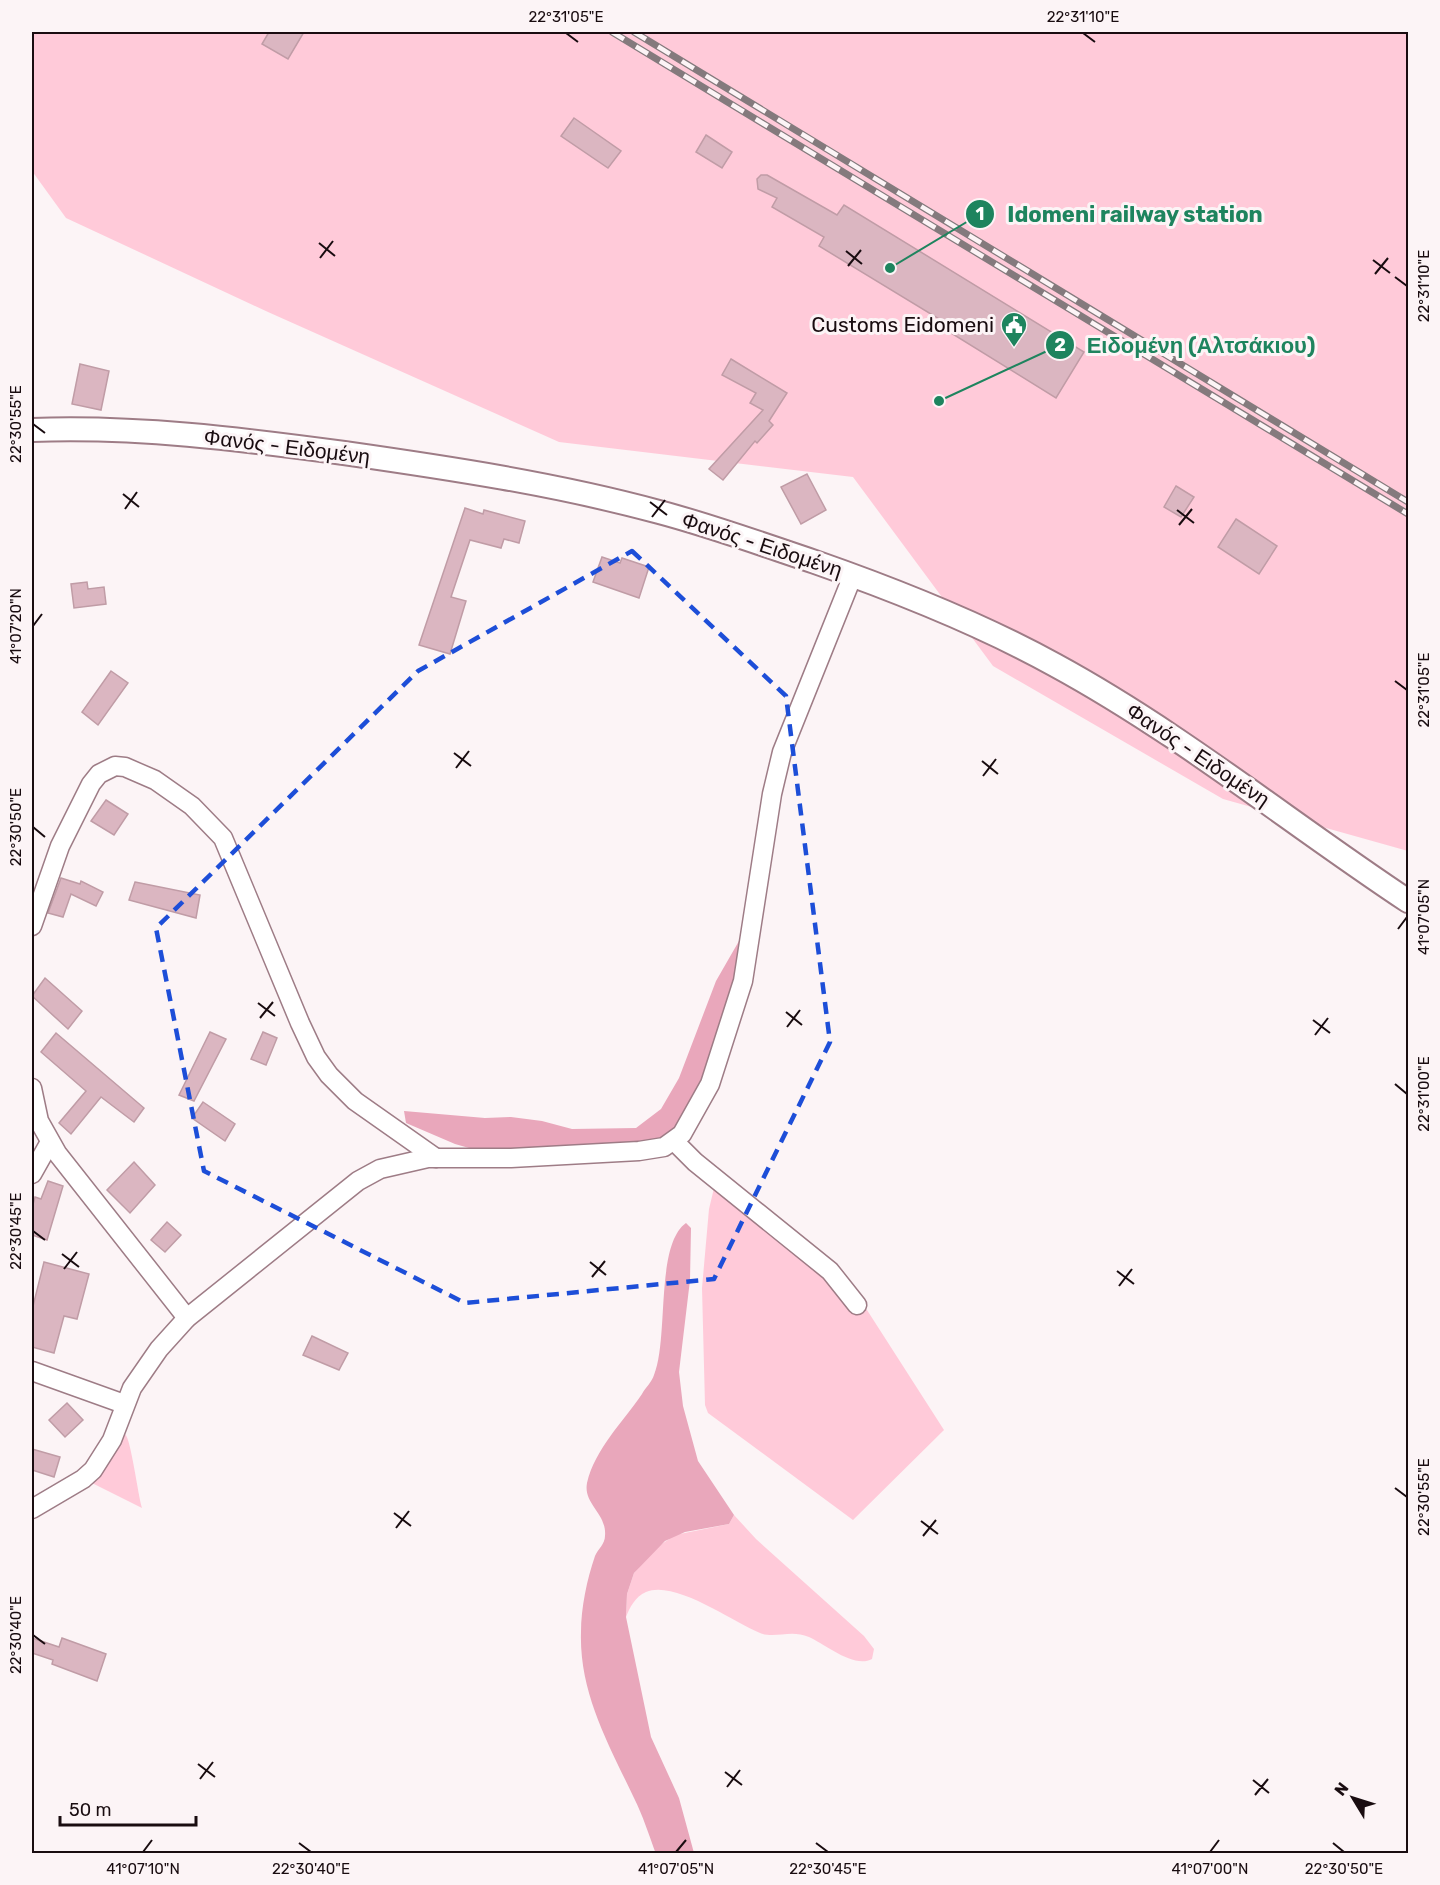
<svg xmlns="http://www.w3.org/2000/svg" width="1440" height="1885" viewBox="0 0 1440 1885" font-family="Rubik,sans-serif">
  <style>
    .green { fill: #ffcad9 }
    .forest { fill: #e9a7bb }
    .building { fill: #dbb6c1; stroke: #c09ca6; stroke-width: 1.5 }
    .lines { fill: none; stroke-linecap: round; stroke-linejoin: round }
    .minor-casing { stroke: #9e7c86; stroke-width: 21 }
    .tertiary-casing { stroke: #9e7c86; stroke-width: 26 }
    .minor { stroke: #fff; stroke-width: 18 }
    .tertiary { stroke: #fff; stroke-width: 22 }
    .rail-casing { stroke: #847a7d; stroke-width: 7 }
    .rail { stroke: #fcf4f6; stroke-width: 4.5; stroke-dasharray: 14; stroke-linecap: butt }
    .marked { fill: none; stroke: #1d4ed8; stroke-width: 4.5; stroke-dasharray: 12 8; stroke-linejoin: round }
    .ticks { fill: none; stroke: #190c10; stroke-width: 2 }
    .labels { text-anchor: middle; stroke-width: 6; stroke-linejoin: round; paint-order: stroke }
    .poi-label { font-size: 21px; fill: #190c10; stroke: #fcf4f6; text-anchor: end }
    .street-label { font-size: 21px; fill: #190c10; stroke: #fcf4f6 }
    .leader { fill: none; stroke: #1e845e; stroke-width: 2 }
    .callout-dot { fill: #1e845e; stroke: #fcf4f6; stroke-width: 2 }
    .mark-label { font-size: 18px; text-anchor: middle; font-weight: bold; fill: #fff }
    .callout-label { font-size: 22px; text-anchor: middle; font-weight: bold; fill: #1e845e; stroke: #fcf4f6; stroke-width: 6; stroke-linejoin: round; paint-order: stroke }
    .neatline { fill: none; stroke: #190c10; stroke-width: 2 }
    .ticks-label { font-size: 15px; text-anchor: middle; fill: #190c10 }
  </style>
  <rect width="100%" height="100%" fill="#fcf4f6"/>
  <g class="green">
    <polygon points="32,32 1408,32 1408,851 1223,799 993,666 853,477 559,442 268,312 66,218 32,171"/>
    <polygon points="715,1184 810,1259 852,1307 867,1310 944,1430 853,1520 708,1413 705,1405 702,1288 709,1209"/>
    <path d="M125 1434C131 1439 138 1495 142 1508L92 1483 113 1457 122 1435Z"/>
    <path d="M734 1515 756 1539 864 1636 874 1649 872 1659C854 1669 825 1644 809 1637 790 1629 776 1639 760 1633 732 1622 676 1580 646 1592 635 1597 630 1607 626 1617L627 1594 634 1573 656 1548 675 1535 729 1524Z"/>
  </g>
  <g class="forest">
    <polygon points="743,934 741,966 696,1104 682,1124 665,1138 595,1149 476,1150 455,1144 406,1123 404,1111 485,1118 511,1117 542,1121 572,1129 636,1128 661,1109 679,1078 716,981"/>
    <path d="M686 1223 691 1228 690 1280 679 1372 683 1406 698 1461 734 1515 729 1524 685 1532 665 1541 634 1573 627 1594 626 1617 651 1737 679 1798 694 1853 656 1854C649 1835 643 1816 634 1798 609 1745 579 1693 581 1632 581 1608 587 1579 595 1556 598 1549 605 1544 605 1536 607 1513 583 1504 587 1483 595 1449 623 1422 642 1394 645 1388 652 1382 654 1375 669 1338 655 1245 686 1223Z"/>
  </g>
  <g class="building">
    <polygon points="269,32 304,32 288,59 262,44"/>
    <polygon points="574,118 621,151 608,168 561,136"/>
    <polygon points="706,135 732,152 722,168 696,152"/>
    <polygon points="767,175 837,215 844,205 1084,352 1056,398 951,333 954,328 819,246 824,237 772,207 777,198 758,189 757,179 761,175"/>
    <polygon points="731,359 787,393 769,421 773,425 757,443 755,441 723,480 709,469 763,410 750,403 756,393 722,375"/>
    <polygon points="80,364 109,371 101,410 72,404"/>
    <polygon points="807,474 826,510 801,524 781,487"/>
    <polygon points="1176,486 1194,497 1181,517 1164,507"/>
    <polygon points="465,508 483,514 484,510 525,521 519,543 504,539 501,548 470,540 451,597 466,601 450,654 419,645"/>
    <polygon points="1236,519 1277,546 1259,574 1218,547"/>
    <polygon points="602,557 620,563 622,558 649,567 639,598 593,582"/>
    <polygon points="87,582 88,589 104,587 106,604 74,608 71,584"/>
    <polygon points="111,671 128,683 98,725 82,712"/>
    <polygon points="106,800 128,814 114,835 91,821"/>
    <polygon points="61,878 80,884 81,881 103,892 96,906 71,894 63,917 48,913"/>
    <polygon points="135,882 200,895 196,918 129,900"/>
    <polygon points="45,978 82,1011 68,1029 32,996"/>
    <polygon points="210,1032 226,1039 194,1101 179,1095"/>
    <polygon points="263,1032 277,1038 266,1065 251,1059"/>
    <polygon points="56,1033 144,1108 134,1122 101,1097 71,1134 59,1123 86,1091 41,1052"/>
    <polygon points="203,1102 235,1124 225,1141 192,1118"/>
    <polygon points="134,1162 155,1185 130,1213 107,1190"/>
    <polygon points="48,1181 63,1186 47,1240 32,1235 32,1208 35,1197 41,1199"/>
    <polygon points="167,1222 181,1235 165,1252 151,1240"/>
    <polygon points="44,1262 89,1274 77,1319 64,1316 54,1353 32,1347 32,1310"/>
    <polygon points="312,1336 348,1353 339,1370 303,1355"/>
    <polygon points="67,1403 83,1420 65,1437 49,1420"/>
    <polygon points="32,1449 60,1457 54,1477 32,1470"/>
    <polygon points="32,1638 59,1647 62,1638 106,1654 97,1681 52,1664 53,1660 32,1653"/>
  </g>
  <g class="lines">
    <g class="minor-casing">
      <g id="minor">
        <polyline points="32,926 60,846 91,784 99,774 115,766 125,767 155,780 192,806 223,838 300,1023 316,1057 329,1075 355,1101 436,1158"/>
        <polyline points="32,1088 39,1121 57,1153 187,1318"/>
        <polyline points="675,1142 695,1162 830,1271 857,1305"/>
        <polyline points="32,1174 50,1142"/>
        <polyline points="32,1371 124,1404"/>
        <polyline points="32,1509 83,1479 93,1470 112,1440 132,1388 159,1349 187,1318 358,1181 380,1169 428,1158 511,1158 639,1151 664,1147 682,1134 710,1084 743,981 772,794 782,752 853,575"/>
      </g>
    </g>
    <g class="tertiary-casing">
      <path id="tertiary" d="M32 430C136 426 240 439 344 453 449 468 556 484 659 512 712 526 764 545 815 562 898 591 979 623 1055 665 1180 733 1290 823 1408 901"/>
    </g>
    <use href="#minor" class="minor"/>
    <use href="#tertiary" class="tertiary"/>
    <g class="rail-casing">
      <g id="rail">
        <polyline points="612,32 1408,514"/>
        <polyline points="634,32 1408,502"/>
      </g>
    </g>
    <use href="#rail" class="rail"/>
  </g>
  <path class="marked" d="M632 551 786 696 830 1042 714 1279 465 1303 204 1171 156 928 418 671Z"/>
  <path class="ticks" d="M566 33 578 42M1083 33 1095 42M319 243 335 256M846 251 862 264M320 258 333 241M1373 260 1390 273M848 266 861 250M1375 274 1388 258M1395 277 1407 286M33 424 45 433M123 494 139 507M650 502 667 515M125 509 137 492M1177 510 1194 523M652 517 665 500M1179 525 1192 509M33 626 42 614M1395 681 1407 690M454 753 471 766M982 761 998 774M456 768 469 751M983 776 996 759M33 827 45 837M1398 929 1407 917M258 1003 275 1016M786 1012 802 1025M260 1018 273 1002M1313 1020 1330 1033M787 1027 800 1010M1315 1035 1328 1018M1395 1084 1407 1094M33 1231 45 1240M62 1254 79 1267M590 1262 606 1275M64 1269 77 1252M1117 1271 1134 1284M592 1277 605 1261M1119 1286 1132 1269M1395 1488 1407 1497M394 1513 411 1526M921 1521 938 1534M396 1528 409 1511M923 1536 936 1520M33 1635 45 1644M198 1764 215 1777M725 1772 742 1785M200 1779 213 1762M1253 1780 1269 1793M727 1787 740 1770M1255 1795 1268 1779M299 1843 311 1852M816 1843 828 1852M1333 1843 1344 1852M143 1852 152 1840M676 1852 686 1840M1210 1852 1219 1840"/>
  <defs>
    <g id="civic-pin" transform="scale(1.35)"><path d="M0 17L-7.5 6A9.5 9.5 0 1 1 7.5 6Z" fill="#1e845e" stroke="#fcf4f6"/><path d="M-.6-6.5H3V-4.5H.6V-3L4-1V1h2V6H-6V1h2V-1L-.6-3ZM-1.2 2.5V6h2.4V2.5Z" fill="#fff"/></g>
  </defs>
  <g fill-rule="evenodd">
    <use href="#civic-pin" x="1014" y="325"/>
  </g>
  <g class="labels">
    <g class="poi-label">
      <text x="994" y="332">Customs Eidomeni</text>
    </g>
    <g class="street-label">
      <text transform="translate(287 447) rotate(7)" y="7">Φανός - Ειδομένη</text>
      <text transform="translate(762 545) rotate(18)" y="7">Φανός - Ειδομένη</text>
      <text transform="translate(1198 755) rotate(34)" y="7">Φανός - Ειδομένη</text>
    </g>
  </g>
  <path class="leader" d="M890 268L980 214M939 401L1060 345"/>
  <g class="callout-dot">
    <circle cx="890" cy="268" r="6"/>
    <circle cx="939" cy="401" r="6"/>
    <circle cx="980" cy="214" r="15"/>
    <circle cx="1060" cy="345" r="15"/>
  </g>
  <g class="mark-label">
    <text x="980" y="220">1</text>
    <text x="1060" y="351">2</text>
  </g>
  <g class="callout-label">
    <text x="1135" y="222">Idomeni railway station</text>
    <text x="1201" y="353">Ειδομένη (Αλτσάκιου)</text>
  </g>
  <rect width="1440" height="1885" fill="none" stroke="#fcf4f6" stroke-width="66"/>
  <g transform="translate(1353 1798) rotate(308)" stroke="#fcf4f6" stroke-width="4.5" paint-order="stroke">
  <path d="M0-4.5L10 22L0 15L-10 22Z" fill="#190c10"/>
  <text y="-9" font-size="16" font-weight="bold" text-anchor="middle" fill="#190c10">N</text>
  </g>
  <path d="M60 1816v9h136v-9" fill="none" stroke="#190c10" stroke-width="3"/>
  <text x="69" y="1816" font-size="18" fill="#190c10" stroke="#fcf4f6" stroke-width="4.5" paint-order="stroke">50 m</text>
  <rect x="33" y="33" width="1374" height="1819" class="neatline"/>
  <g class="ticks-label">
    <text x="566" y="22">22°31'05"E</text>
    <text x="1083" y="22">22°31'10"E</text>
    <text transform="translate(1424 286) rotate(-90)" y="5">22°31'10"E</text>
    <text transform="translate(16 424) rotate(-90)" y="5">22°30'55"E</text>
    <text transform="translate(16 626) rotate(-90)" y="5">41°07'20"N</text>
    <text transform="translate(1424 690) rotate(-90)" y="5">22°31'05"E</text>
    <text transform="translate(16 827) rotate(-90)" y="5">22°30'50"E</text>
    <text transform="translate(1424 917) rotate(-90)" y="5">41°07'05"N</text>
    <text transform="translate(1424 1094) rotate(-90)" y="5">22°31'00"E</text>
    <text transform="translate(16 1231) rotate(-90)" y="5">22°30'45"E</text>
    <text transform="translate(1424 1497) rotate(-90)" y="5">22°30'55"E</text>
    <text transform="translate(16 1635) rotate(-90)" y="5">22°30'40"E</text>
    <text x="143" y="1874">41°07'10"N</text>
    <text x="311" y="1874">22°30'40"E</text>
    <text x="676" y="1874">41°07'05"N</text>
    <text x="828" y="1874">22°30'45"E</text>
    <text x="1210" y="1874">41°07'00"N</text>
    <text x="1344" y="1874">22°30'50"E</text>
  </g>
</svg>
